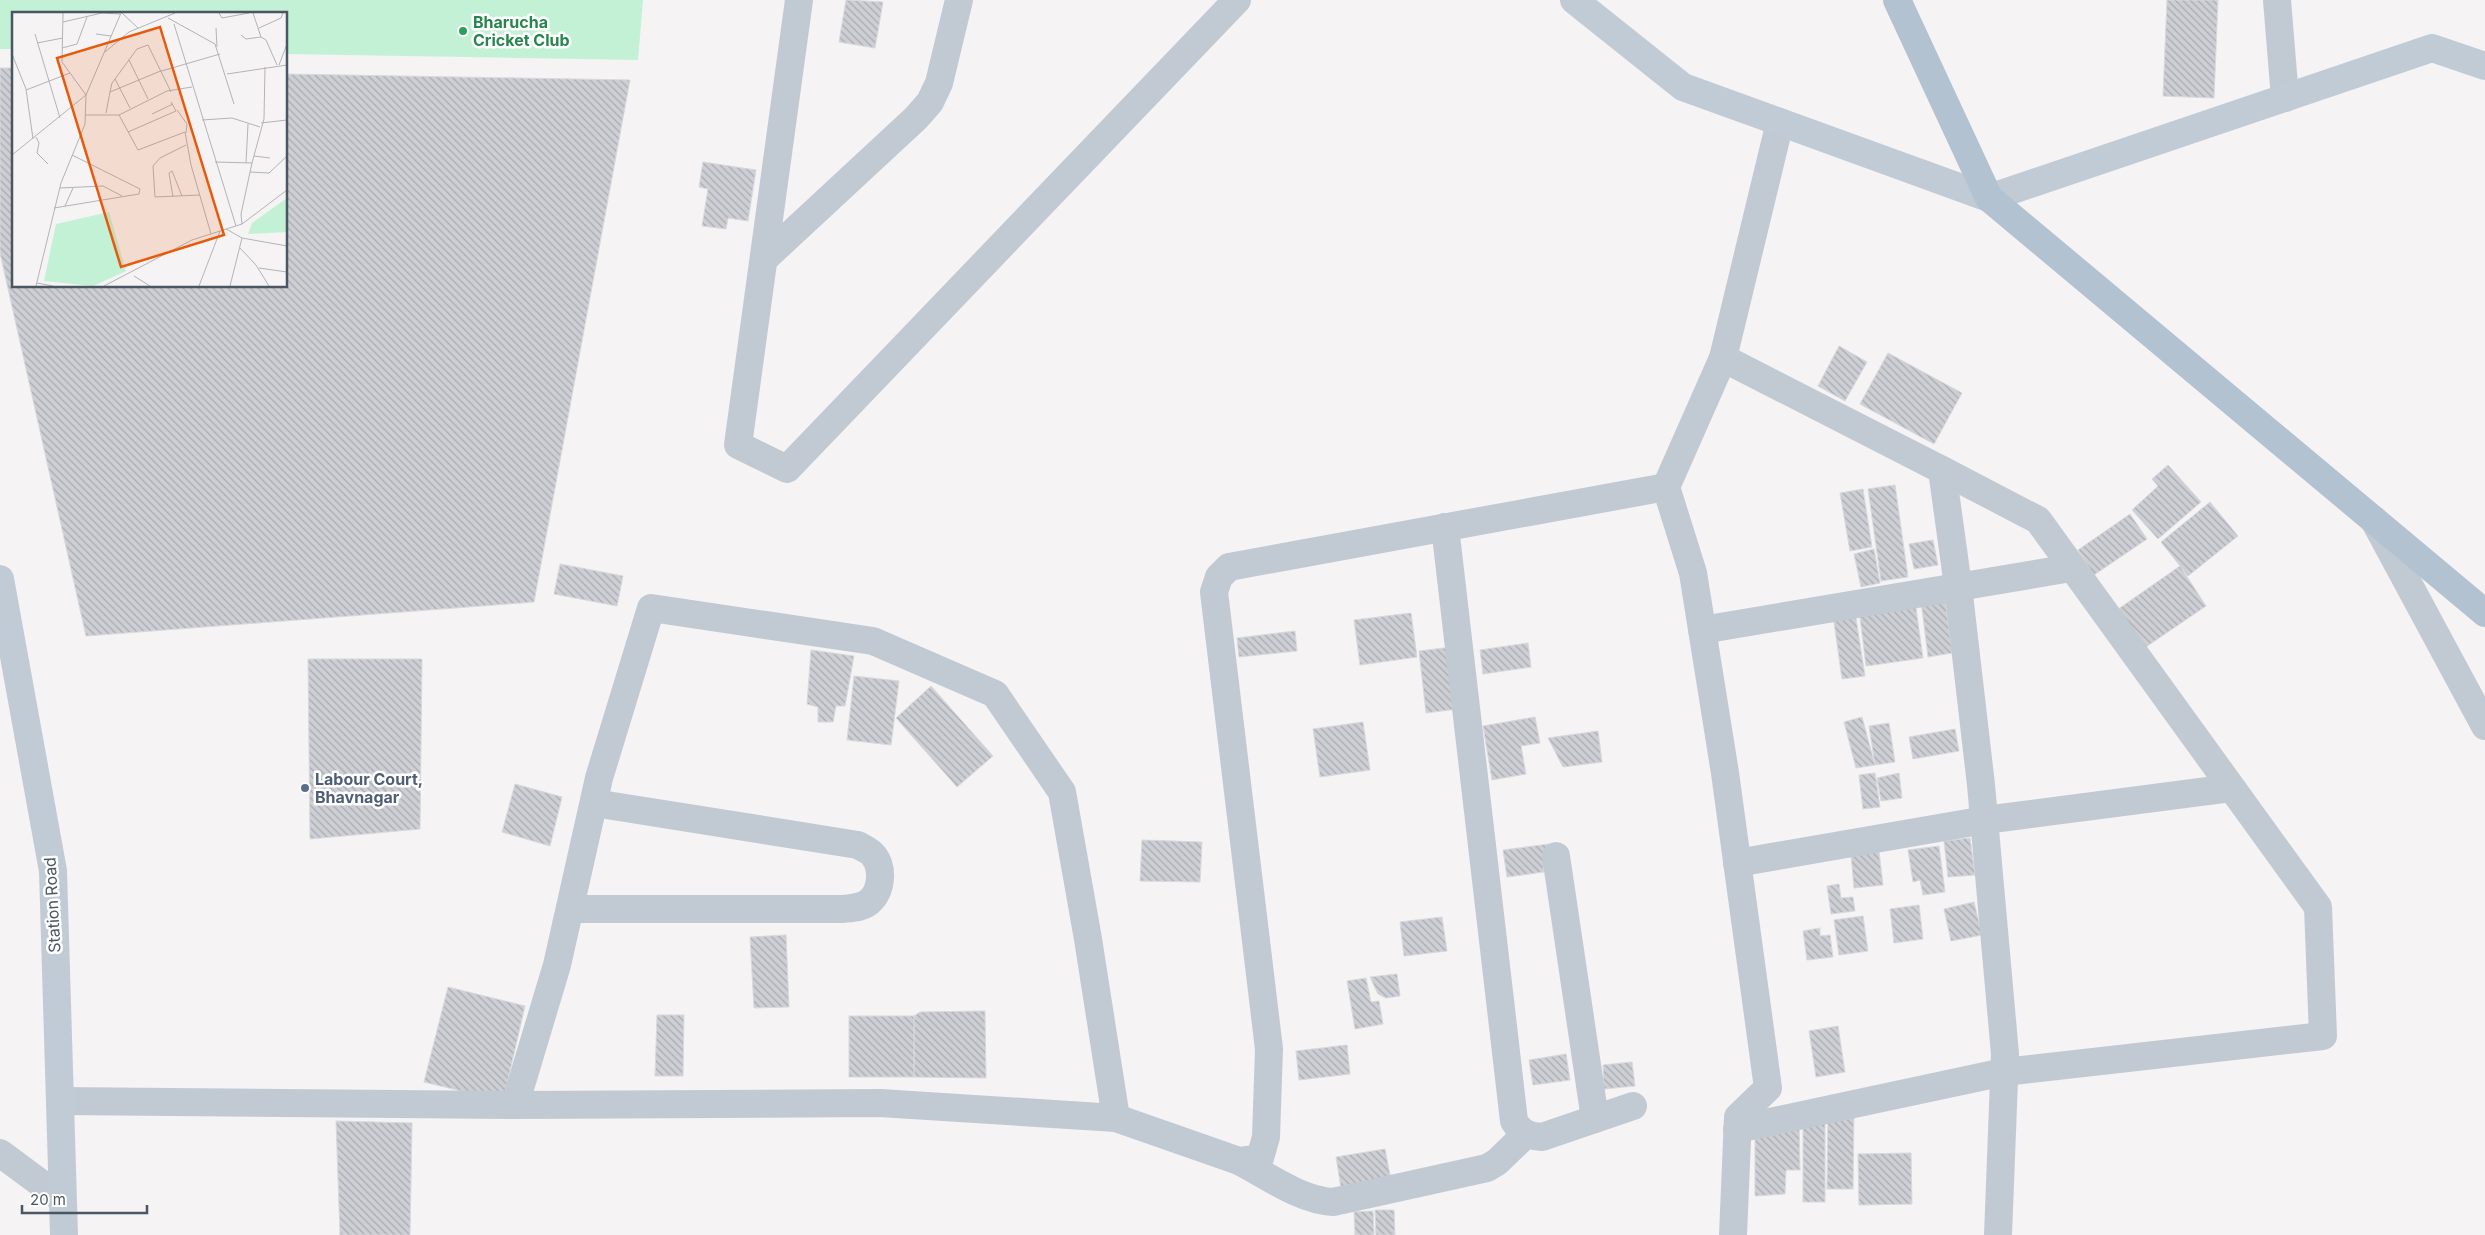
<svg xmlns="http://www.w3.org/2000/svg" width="2485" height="1235" viewBox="0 0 2485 1235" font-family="Inter,sans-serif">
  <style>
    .pitch { fill: #c3f1d5 }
    .building { fill: url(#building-back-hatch); stroke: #d7d9de }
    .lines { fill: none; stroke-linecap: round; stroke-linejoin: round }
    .street { stroke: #c1cad2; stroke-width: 28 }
    .secondary { stroke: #c1cbd6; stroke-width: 28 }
    .primary { stroke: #b3c2d1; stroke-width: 28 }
    .leisure-dot { fill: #2e9e5b; stroke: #fff; stroke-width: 2 }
    .service-dot { fill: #5c6f8a; stroke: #fff; stroke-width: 2 }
    .labels { text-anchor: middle; stroke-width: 5; stroke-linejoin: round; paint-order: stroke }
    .leisure-label { font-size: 16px; font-weight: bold; fill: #27864d; stroke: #fff; text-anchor: start }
    .service-label { font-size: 16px; font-weight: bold; fill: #4e5e75; stroke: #fff; text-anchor: start }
    .street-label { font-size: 16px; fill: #4a5661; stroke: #fff }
    .inset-road { fill: none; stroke: #b1b4b9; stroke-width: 1 }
    .view { fill: #e8590c; fill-opacity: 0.15; stroke: #e8590c; stroke-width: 2.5 }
    .inset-edge { fill: none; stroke: #4a5661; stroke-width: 2.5 }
  </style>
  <defs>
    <pattern id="building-back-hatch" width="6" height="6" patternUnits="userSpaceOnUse" patternTransform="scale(1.25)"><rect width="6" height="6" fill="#cdcfd5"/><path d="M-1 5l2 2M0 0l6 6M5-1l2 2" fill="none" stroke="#a8abb0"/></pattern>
  </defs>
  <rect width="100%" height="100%" fill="#f5f3f3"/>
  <polygon class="pitch" points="0,0 643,0 638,60 286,54 286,14 14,14 14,49 0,49"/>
  <g class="building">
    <polygon points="846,0 883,2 875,48 839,42"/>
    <polygon points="2167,0 2218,0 2214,98 2163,96"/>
    <polygon points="0,68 14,68 14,286 286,286 286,74 630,80 534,602 86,636 0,253"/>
    <polygon points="703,162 756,170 748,221 728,218 726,229 702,226 708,189 699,187"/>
    <polygon points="1839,346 1867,362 1845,401 1818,386"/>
    <polygon points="1888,353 1962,393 1934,444 1860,404"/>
    <polygon points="2168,465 2201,502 2158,539 2132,510 2158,486 2152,479"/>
    <polygon points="1895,485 1908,577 1881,581 1868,489"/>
    <polygon points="1863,489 1872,547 1850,551 1840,493"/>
    <polygon points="2210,502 2238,536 2188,576 2161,542"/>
    <polygon points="2130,514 2147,539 2094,575 2078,550"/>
    <polygon points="1933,540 1938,565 1914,569 1909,544"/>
    <polygon points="1874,549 1880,583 1861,587 1854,554"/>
    <polygon points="560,564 623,576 617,606 554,594"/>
    <polygon points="2180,566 2206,606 2140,651 2114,612"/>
    <polygon points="1945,598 1952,653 1928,657 1921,601"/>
    <polygon points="1915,601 1923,658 1866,666 1859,609"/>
    <polygon points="1855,612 1865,676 1842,679 1833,615"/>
    <polygon points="1411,613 1417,657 1360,665 1354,620"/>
    <polygon points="1295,631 1297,651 1239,657 1237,638"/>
    <polygon points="1528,643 1531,667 1483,674 1480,650"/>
    <polygon points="1452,647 1466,708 1426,713 1419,651"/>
    <polygon points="811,650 854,656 845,706 836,706 833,722 818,722 818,707 807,704"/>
    <polygon points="308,659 422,659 420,829 310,839"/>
    <polygon points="854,676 899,681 891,745 847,740"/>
    <polygon points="931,686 993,756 957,787 896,718"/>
    <polygon points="1535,717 1540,743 1521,746 1526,774 1492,780 1483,726"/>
    <polygon points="1862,717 1875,765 1856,768 1844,722"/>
    <polygon points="1363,722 1370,770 1320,777 1313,729"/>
    <polygon points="1889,723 1895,762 1875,765 1869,726"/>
    <polygon points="1955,729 1959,751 1913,759 1909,737"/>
    <polygon points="1598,731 1602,762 1563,767 1548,738"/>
    <polygon points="1875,773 1880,807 1863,809 1859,775"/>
    <polygon points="1899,773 1902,798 1881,801 1877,778"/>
    <polygon points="515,784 562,797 550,846 502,832"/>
    <polygon points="1970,838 1975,875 1948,877 1944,841"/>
    <polygon points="1142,840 1202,842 1200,882 1140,881"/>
    <polygon points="1549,844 1552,866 1543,867 1544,872 1507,877 1503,850"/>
    <polygon points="1939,846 1945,892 1923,895 1920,880 1913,882 1908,850"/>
    <polygon points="1879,852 1883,885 1854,888 1851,855"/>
    <polygon points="1839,884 1841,898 1853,897 1855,911 1831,914 1827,886"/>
    <polygon points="1974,902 1982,935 1951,941 1944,909"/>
    <polygon points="1919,905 1923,939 1894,943 1890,909"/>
    <polygon points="1863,916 1868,951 1839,955 1834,920"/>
    <polygon points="1442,917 1447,951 1404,956 1400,922"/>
    <polygon points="1820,928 1820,936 1830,935 1833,957 1807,960 1803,931"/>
    <polygon points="786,935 789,1007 754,1008 750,937"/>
    <polygon points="1397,974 1400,996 1386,998 1378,994 1370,977"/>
    <polygon points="1366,978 1371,1002 1379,1001 1383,1024 1355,1029 1347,981"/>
    <polygon points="448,987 525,1006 503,1101 424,1082"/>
    <polygon points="985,1011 986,1078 914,1077 914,1016 920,1012"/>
    <polygon points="657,1015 684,1015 683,1076 655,1076"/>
    <rect x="849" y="1016" width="65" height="61"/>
    <polygon points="1838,1026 1845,1072 1816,1077 1809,1031"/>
    <polygon points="1347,1045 1350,1074 1299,1080 1296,1051"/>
    <polygon points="1566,1054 1570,1080 1533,1085 1529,1060"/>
    <polygon points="1632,1062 1635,1086 1604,1089 1603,1065"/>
    <polygon points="1828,1110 1854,1111 1853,1189 1827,1189"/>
    <rect x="1803" y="1114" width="22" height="88"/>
    <polygon points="1799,1120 1800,1170 1786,1170 1785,1194 1755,1196 1755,1129"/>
    <polygon points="336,1121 412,1123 410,1235 340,1235"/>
    <polygon points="1385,1149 1392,1185 1342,1194 1336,1157"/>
    <polygon points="1911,1153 1912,1204 1859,1205 1858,1154"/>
    <polygon points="1375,1210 1394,1210 1395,1235 1376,1235"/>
    <polygon points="1373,1211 1374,1235 1355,1235 1354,1212"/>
  </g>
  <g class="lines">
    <g class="street">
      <polyline points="799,0 738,445 787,469 1237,0"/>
      <polyline points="2277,0 2285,98"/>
      <polyline points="764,259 916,118 930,102 939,83 959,0"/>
      <polyline points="1723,358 1942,470 1958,586 1981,785 2005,1054 1998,1235"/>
      <polyline points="2374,520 2485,726"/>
      <path d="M1445 527 1514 1121C1521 1133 1528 1136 1542 1137L1633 1106"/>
      <polyline points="1702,630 2071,568"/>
      <polyline points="1556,856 1595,1119"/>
      <polyline points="1737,863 1985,820 2231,788"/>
      <path d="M570 909H842C852 908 864 908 871 900 882 889 883 868 874 856 871 851 863 848 858 845L594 803"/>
      <polyline points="60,1101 515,1105 880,1103 1116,1118 1239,1161 1260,1158 1266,1137 1269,1049 1214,592 1219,577 1229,567 1666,487"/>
      <polyline points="515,1105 557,965 599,778 651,608 873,641 995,694 1062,792 1088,939 1116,1118"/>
      <polyline points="1737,1129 2004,1072 2323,1036 2318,907 2038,520 1942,470"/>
      <polyline points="0,1153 62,1199"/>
      <path d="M1239 1161C1268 1176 1300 1200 1333 1202L1487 1168 1497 1162 1526 1134"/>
      <polyline points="1733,1235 1738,1117 1768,1088 1725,773 1693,573 1666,487 1723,358 1780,122"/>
    </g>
    <g class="secondary">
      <polyline points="1574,0 1683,87 1989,198 2432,48 2485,66"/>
      <polyline points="0,579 53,871 64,1235"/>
    </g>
    <polyline class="primary" points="1897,0 1989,198 2485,613"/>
  </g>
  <circle class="leisure-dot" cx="463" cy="31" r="5"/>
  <circle class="service-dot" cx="305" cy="788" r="5"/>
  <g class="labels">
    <g class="leisure-label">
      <text x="473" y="28">Bharucha<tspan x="473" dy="18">Cricket Club</tspan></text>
    </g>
    <g class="service-label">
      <text x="315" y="785">Labour Court,<tspan x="315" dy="18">Bhavnagar</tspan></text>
    </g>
    <g class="street-label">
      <text transform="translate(52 905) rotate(-93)" y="6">Station Road</text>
    </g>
  </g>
  <g transform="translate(12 12)">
    <rect width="275" height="275" fill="#f5f3f3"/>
    <path d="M275 186V220L236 222 240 211Z" fill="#c3f1d5"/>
    <path d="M97 200 114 259 81 274 32 269 44 212Z" fill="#c3f1d5"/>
    <path class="inset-road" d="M110 1 126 16M207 1 210 6 237 1M241 1 249 25M156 6 203 32 222 92M51 10 90 1 108 2M162 12 224 214M204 16 205 35M247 16 269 6 271 1M23 22 48 106M84 22 99 24M229 23 234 27 249 25 254 28 265 53M25 31 51 26M50 36 65 32 75 5M93 40 117 20 163 1M0 42 14 77 21 127M117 48 136 87M267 53 275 32M215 62 275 53M103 67 118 96M14 78 58 61M98 80 100 71 125 37 136 33 159 80M165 98 175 112 174 121M94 101 98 80 146 60 208 42M140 102 161 92M73 103H107L155 79 180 75M107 103 126 138 173 120 179 153 199 222M190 108 220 106 248 115M249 111 275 108M116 120 164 99 159 90M24 125 27 131 25 141 36 152M174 133 148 146 141 154 143 185 188 183M0 143 74 83 109 1M242 144 258 146M203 150 240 151 229 202 230 212M234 151 236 112M240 151 252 107 253 55M238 160 257 161 275 144M48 176 91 174 110 184M161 185 157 161 160 159 170 184M53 194 61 176M42 196 127 182 128 177 60 143M214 217 230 226 275 234M228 236 244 253 257 274M247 256 275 260M122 264 138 274M25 271 41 274M24 274 49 171 73 112 74 83 50 50 51 1M92 274 180 228 230 212 275 178M187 274 208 219M218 274 230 226"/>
    <path class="view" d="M148 15 212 223 109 255 45 46Z"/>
    <rect width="275" height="275" class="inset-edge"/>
  </g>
  <path d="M22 1205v8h125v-8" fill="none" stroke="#4a5661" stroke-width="2.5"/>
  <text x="30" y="1205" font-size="15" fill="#4a5661" stroke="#ffffff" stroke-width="4" paint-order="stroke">20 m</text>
</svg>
